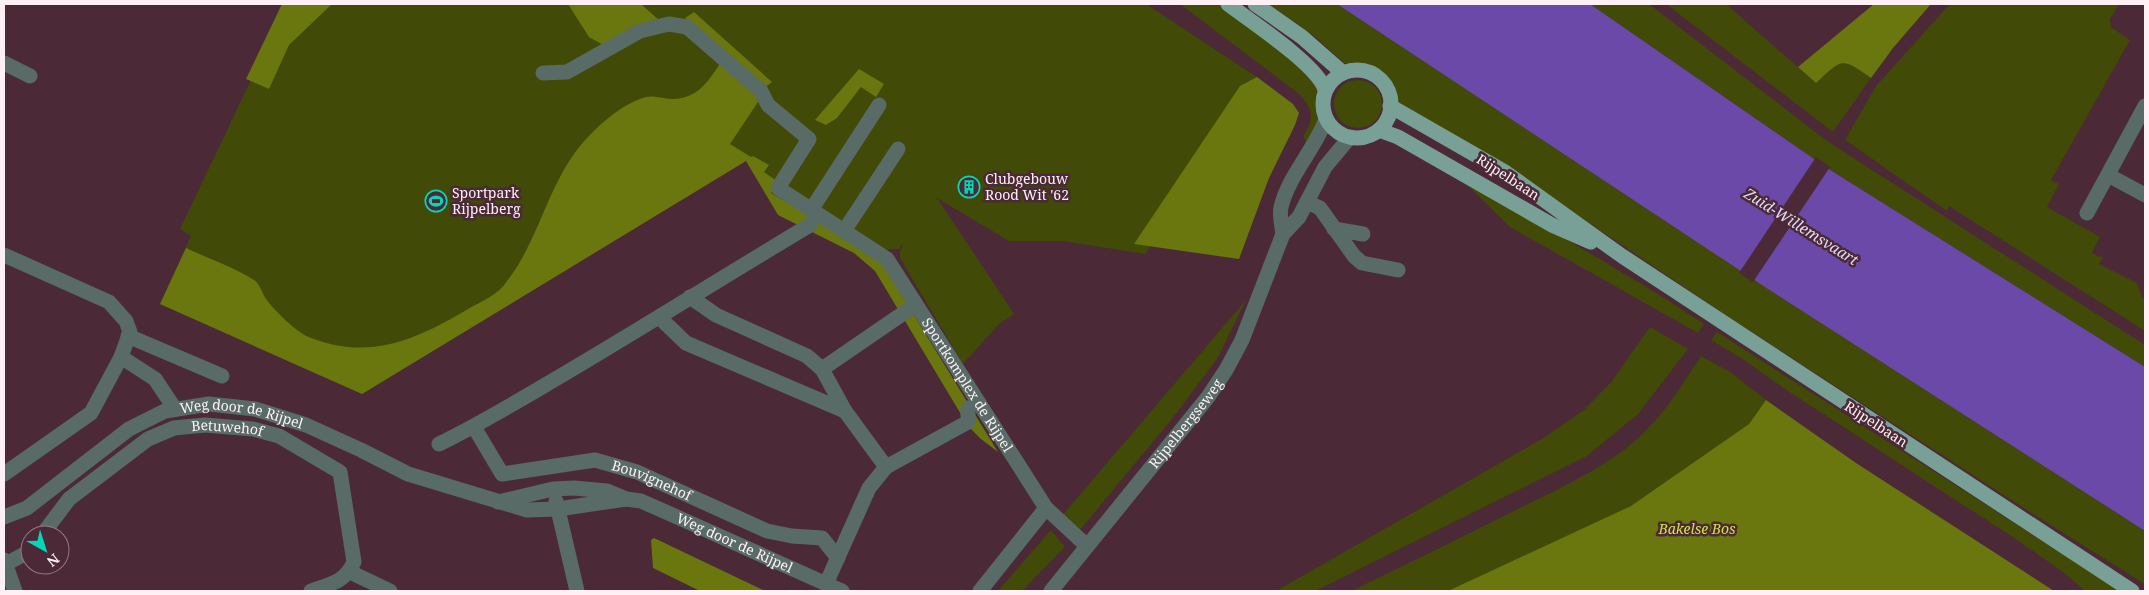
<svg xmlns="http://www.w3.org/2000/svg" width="2149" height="595" viewBox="0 0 2149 595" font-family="'Noto Serif',serif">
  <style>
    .green { fill: #414a07 }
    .forest { fill: #6a770e }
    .water { fill: #6b49a9 }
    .pier { fill: #4b2936 }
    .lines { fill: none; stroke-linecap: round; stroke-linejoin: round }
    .minor { stroke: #586b66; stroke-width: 15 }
    .major { stroke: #78a096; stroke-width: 15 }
    .labels { text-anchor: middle; stroke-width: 5; stroke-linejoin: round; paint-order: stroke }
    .street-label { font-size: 14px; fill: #fef0f4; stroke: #4b2936 }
    .poi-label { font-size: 14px; fill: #fef0f4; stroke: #4b2936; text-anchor: start }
    .park-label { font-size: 14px; font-style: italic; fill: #cfe544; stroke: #4b2936 }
    .water-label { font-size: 15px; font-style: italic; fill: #e1dbf5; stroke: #4b2936 }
  </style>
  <rect width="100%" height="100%" fill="#4b2936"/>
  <g class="green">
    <polygon points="287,4 1146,4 1257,77 1255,92 1145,254 1063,241 1009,241 937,198 1014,314 998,325 963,364 900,258 900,251 903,244 899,249 889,249 879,257 771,193 746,161 362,394 160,304 191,236 180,229"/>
    <path d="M1180 4H1220L1294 61 1320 89 1318 100 1320 118 1308 145 1303 136C1315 119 1313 108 1299 94Z"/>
    <polygon points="1268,4 1337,4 1768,289 2145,531 2145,584 2041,519 1727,316 1499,162 1398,102 1395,86 1388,77 1379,69 1369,64 1344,63 1314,36"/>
    <polygon points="1590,4 1649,4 1827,141 2145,345 2145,367 1827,168"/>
    <path d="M1666 4H1726L1816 83C1843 58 1841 57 1871 78L1833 132Z"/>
    <polygon points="1950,4 2119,4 2110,19 2111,27 2130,40 2051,180 2059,184 2047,207 2100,237 2092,253 2103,258 2099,264 2137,283 2141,294 2145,300 2145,331 1949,206 1947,211 1845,140 1876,86"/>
    <circle cx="1358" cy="104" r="24"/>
    <path d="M1456 174C1538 225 1624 270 1704 324L1698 333 1510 227Z"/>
    <polygon points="1246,300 1217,359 1172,419 1079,531 1061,517"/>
    <polygon points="1650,327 1688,349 1638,414 1587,456 1315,591 1276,591 1545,437 1585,409 1612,381"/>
    <polygon points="1717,332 2120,591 2085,591 2063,572 2014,538 1788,391 1741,358 1711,340"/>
    <path d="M1701 356 1730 372 1766 400 1749 424 1699 459 1737 479 1465 591 1453 589 1448 591H1351C1405 565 1458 539 1512 512 1552 492 1595 473 1630 445 1660 421 1680 388 1701 356Z"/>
    <polygon points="1051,530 1065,547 1022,591 998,591"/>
  </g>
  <g class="forest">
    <polygon points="282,4 332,4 289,45 269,89 246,79"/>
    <polygon points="568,4 641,4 660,21 605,46 589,37"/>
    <path d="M1874 4H1931L1893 48 1871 78C1841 57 1843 58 1816 83L1798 67Z"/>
    <polygon points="694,12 772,82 764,88 685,18"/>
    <path d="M721 62 762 96 730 144 751 157 753 156 769 165 764 172 777 181 771 193 870 251 882 263 998 452 981 439 968 426 875 271 854 253 778 215 746 161 362 394 160 304 186 248C207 258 234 267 254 280 260 284 262 293 266 299 275 311 297 333 311 338 371 361 417 339 468 309 482 301 498 295 507 281 539 240 547 187 580 146 597 126 621 104 646 97 655 95 664 99 673 99 698 98 708 82 721 62Z"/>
    <polygon points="859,69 884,84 876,97 861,87 837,118 826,125 815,120"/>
    <polygon points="1257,77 1293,104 1299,113 1295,125 1269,178 1239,259 1134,244 1240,86"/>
    <polygon points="1766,400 1856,463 2054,591 1448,591 1631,506 1749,424"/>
    <polygon points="654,538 765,591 700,591 653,568 651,540"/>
  </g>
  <polygon class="water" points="1337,4 1590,4 1827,168 2145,367 2145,531 1768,289"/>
  <polygon class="pier" points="1816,157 1830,167 1753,282 1739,273"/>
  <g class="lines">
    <g class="minor">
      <polyline points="4,63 30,76"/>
      <path id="s1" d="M543 73 567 72 640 31 669 24 687 27 761 91 768 105 809 139 778 188 887 259 1046 508 1087 546"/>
      <polyline points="2108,175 2145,195"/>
      <polyline points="1307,202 1320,208 1354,256 1362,263 1398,270"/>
      <polyline points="811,210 879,105"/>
      <polyline points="2087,213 2145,106"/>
      <polyline points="1334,229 1363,234"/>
      <polyline points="844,231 898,149"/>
      <path d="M1283 234C1282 226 1279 215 1281 207 1289 175 1315 149 1326 119"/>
      <polyline points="4,255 109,302 126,321 130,332 121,357 91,413 4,474"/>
      <polyline points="690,297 716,315 807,356 822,369 845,411 886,467"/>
      <polyline points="660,318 686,343 845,411"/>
      <polyline points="128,336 222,376"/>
      <polyline points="121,357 155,379 175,409"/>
      <polyline points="822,369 908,310"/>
      <path id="s2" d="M474 427 502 474 595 460 637 472 767 531 792 536 822 538 838 558"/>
      <path d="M439 444C482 423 523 398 564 374 647 325 728 274 810 225"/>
      <polyline points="556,501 577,591"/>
      <path id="s3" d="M498 502 553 489 574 488 607 491 626 499 641 501 686 521 842 591"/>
      <path id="s4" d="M4 517 27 508 129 429 165 411 209 404 255 409 306 425 361 450 408 474 527 510 558 509 626 499"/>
      <path id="s5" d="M42 535 69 499 148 439 174 428 205 425 253 429 279 436 340 472 354 562C345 582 331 584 311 591"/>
      <polyline points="4,560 15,591"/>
      <polyline points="4,565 30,551"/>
      <polyline points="350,572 390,591"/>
      <polyline points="826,584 869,488 886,467 968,422 968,408"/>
      <polyline points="980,591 1046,508"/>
      <path id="s6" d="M1051 591 1208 397 1226 370 1242 340 1283 234 1299 217 1325 167 1350 137"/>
    </g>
    <g class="major">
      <path d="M1228 4C1249 20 1319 66 1325 90"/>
      <polyline points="1255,4 1302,37 1343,73"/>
      <circle cx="1357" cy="104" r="34"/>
      <polyline points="1390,106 1505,172 1622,256 2132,591"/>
      <polyline points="1379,130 1398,137 1552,225 1591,242"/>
    </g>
  </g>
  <defs>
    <g id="building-ring" transform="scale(1.125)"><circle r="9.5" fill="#4b2936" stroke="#06d5b6" stroke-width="1.5"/><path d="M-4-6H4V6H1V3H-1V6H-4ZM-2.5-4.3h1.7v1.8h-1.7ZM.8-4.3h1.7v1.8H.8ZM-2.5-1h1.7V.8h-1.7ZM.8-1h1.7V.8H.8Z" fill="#06d5b6"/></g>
    <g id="stadium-ring" transform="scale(1.125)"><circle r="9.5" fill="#4b2936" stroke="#06d5b6" stroke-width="1.5"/><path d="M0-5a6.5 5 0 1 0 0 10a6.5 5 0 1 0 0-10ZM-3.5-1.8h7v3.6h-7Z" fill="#06d5b6"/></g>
  </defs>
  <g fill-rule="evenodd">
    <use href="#building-ring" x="969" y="187"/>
    <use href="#stadium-ring" x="436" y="201"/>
  </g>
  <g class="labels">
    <g class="street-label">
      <text transform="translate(1508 177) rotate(33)" y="5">Rijpelbaan</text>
      <text dy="5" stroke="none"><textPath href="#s1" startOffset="660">Sportkomplex de Rijpel</textPath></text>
      <text dy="5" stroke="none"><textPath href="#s4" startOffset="272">Weg door de Rijpel</textPath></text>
      <text dy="5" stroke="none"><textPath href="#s6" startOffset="215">Rijpelbergseweg</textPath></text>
      <text transform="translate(1876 424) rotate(33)" y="5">Rijpelbaan</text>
      <text dy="5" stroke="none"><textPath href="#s5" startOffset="226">Betuwehof</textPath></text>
      <text dy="5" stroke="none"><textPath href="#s2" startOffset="209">Bouvignehof</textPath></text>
      <text dy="5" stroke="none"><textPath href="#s3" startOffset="249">Weg door de Rijpel</textPath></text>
    </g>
    <g class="poi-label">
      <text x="985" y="184">Clubgebouw<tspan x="985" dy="16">Rood Wit '62</tspan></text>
      <text x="452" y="198">Sportpark<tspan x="452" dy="16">Rijpelberg</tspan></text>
    </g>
    <g class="park-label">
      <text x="1697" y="534">Bakelse Bos</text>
    </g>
    <g class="water-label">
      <text transform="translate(1801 227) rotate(32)" y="5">Zuid-Willemsvaart</text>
    </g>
  </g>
  <rect width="2149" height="595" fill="none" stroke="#fef0f4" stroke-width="10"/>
  <g transform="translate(45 550) rotate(141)"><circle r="24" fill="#4b2936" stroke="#937982"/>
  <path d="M0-4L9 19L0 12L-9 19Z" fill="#06d5b6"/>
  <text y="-8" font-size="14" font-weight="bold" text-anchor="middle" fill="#fef0f4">N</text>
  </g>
</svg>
